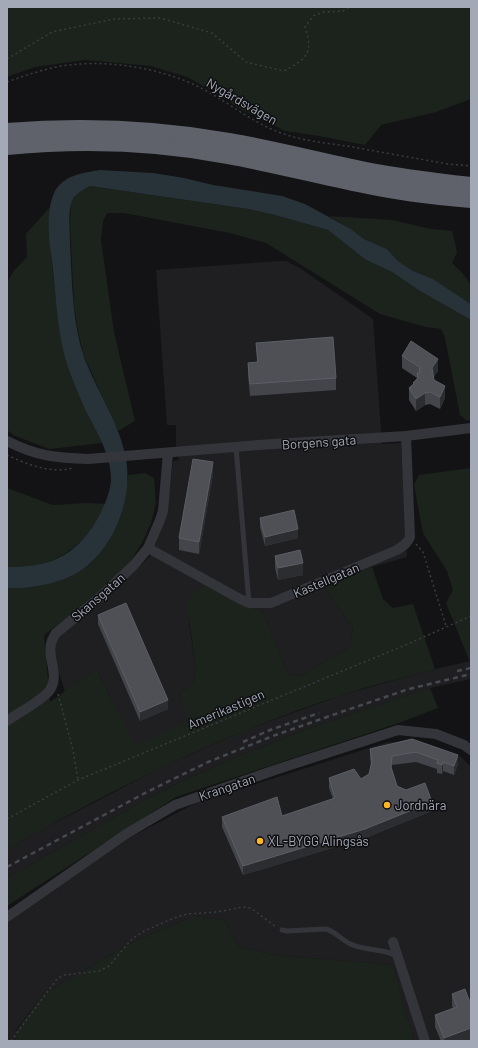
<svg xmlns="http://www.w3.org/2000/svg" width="478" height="1048" viewBox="0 0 478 1048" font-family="Barlow,sans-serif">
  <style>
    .built { fill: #1f1f22 }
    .green { fill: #1b231c }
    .water { fill: #283239 }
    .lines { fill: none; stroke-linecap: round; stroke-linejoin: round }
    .path { stroke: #3a3c41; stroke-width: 1.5; stroke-dasharray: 2 3; stroke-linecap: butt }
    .lane { stroke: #34353a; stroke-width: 5 }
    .street { stroke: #34353a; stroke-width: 10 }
    .highway { stroke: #5f626b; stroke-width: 18 }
    .rail { stroke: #46494f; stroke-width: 2.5; stroke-dasharray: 5 4; stroke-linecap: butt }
    .wall { fill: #43454a }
    .shaded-wall { fill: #2c2d30 }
    .building { fill: #4e5056; stroke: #5b5e65 }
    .poi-dot { fill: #ffb621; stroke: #0e0e10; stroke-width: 1.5 }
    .labels { text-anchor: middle; stroke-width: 3; stroke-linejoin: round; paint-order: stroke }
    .street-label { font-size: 13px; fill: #a3a9b6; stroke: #0e0e10 }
    .poi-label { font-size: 13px; fill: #a3a9b6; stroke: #0e0e10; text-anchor: start }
  </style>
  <rect width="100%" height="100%" fill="#131315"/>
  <g class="built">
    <polygon points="279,261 286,261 300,268 373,319 382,444 401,443 407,557 372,567 323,586 353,628 350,647 300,676 288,674 262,610 247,607 205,585 189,623 196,669 193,683 179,694 190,720 135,746 96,669 65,692 53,653 55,636 140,566 152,554 167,509 173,461 179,460 176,445 176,425 167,425 156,270"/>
    <polygon points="471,661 471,679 430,688 307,729 241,755 180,782 143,801 7,878 7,850 36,833 160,768 246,730 342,695 435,669"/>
    <polygon points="388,742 425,743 461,757 471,767 471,1041 414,1041 393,965 273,955 238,946 224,920 194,916 135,941 43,994 15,1031 19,1041 7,1041 7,917 131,837 196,803"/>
  </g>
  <g class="green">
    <polygon points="7,7 471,7 471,99 436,112 381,125 365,145 319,136 285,131 240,109 220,95 187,77 151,66 85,60 35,67 7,77"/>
    <polygon points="90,186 248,209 275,215 328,230 366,260 392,272 420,291 471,320 471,420 467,421 460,415 445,338 441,329 426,327 380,314 266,243 230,233 124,213 107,213 103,222 101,240 114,332 135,421 118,431 84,356 78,331 74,306 70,224 71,203 79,191"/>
    <path d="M50 207C49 236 52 264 55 292 58 317 61 343 69 367 77 394 92 417 102 443L49 449 13 435 7 430V283L13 272 27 257 26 234Z"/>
    <polygon points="329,216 392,220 431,229 452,231 457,252 452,263 464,275 471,285 471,304 433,279 413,271 398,261 387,249 364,239 351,229"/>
    <polygon points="471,468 471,661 470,662 446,603 453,590 447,571 423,533 414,485 419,475"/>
    <path d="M145 473 154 478 156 503 151 523 142 543 127 567 91 600 44 635 50 702 96 669 135 745 189 720 179 694 193 683 196 669 187 605 189 596 205 585 247 607 262 610 288 674 300 676 350 647 353 628 323 586 372 567 383 599 393 608 413 604 435 669C404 678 372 685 342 695 225 733 113 788 7 850V588C33 590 64 582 86 567 98 559 114 534 119 520 125 506 126 490 128 475Z"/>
    <path d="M7 488 53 505 88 503 105 504C101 512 97 521 92 528 78 549 51 565 25 568 19 568 13 567 7 567Z"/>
    <polygon points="430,688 438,708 396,724 176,797 7,906 7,878 143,801 180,782 241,755 307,729"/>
    <polygon points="194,916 224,920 238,946 273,955 393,965 414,1041 19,1041 15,1032 43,994 135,941"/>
  </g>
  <path class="water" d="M100 170 153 173 184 178 213 185 282 196 305 204 351 229 364 239 387 249 398 261 413 271 433 279 471 304V320L420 291 392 272 366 260 328 230 275 215 248 209 90 186C82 190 73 195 71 204 68 216 70 231 70 243 72 281 72 321 84 357 96 389 118 421 125 454 134 493 118 540 87 566 69 582 30 590 7 588V567C52 568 79 554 100 514 105 504 111 490 111 479 111 454 96 431 85 409 79 396 74 383 69 370 58 339 56 301 53 269 52 257 49 245 49 233 48 220 49 203 55 191 64 175 83 173 100 170Z"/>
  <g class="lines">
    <g class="path">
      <path d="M7 59 52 32 114 19 160 18 212 33 246 62 284 71C306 59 314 54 305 27L313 16 324 12 343 11 350 7"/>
      <path d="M7 82C23 76 39 71 56 67 102 58 161 67 203 89 231 104 254 124 284 134 304 141 326 143 347 146 380 152 414 158 448 164L471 166"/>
      <path d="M7 455C26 464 51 474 72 468"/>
      <polyline points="416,544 423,552 446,626"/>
      <polyline points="58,694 73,750 78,780"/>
      <polyline points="7,819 78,780 408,644 471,616"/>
      <polyline points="11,1041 57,979 64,975 99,971 109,966 132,939 144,931 174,918 187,914 217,912 243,907 251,908 276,927"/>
    </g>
    <g class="lane">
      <polyline points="236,447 249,603"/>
      <path d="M282 930 287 931 326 929C337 932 343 942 353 945 367 951 384 948 396 956"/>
    </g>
    <g class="street">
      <path d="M7 441C36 456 56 458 88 459L258 445 406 436 471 428"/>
      <path d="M148 548 240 599 249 603H271L397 550C403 546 408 543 410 537L406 436"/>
      <path d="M7 721C18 713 43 700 50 690 62 671 41 654 56 633L98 599 134 565 148 548 160 520 163 511 168 453"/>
      <polyline points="7,917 126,834 175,805 275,770 398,730 436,734 464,745 471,750"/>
      <polyline points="393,942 425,1041"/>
    </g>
    <g class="highway">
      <path d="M7 132C82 126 156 129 230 142 276 150 321 162 366 171 401 178 436 182 471 186"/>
      <path d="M7 146C81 139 154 141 227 155 273 163 318 175 363 184 399 192 435 196 471 199"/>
    </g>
    <g class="rail">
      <polyline points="457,671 471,668"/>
      <polyline points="243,742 270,730 319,713"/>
      <polyline points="7,867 147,792 208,762 273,736 341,712 409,689 471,674"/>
    </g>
  </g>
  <g class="wall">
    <polygon points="256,343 336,378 336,390 250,396 248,375 248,363 257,362"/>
    <polygon points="402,356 438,371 433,377 434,380 445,398 440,409 430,404 425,405 416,411 409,400 409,388 413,384 413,383 417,378 402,368"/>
    <polygon points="213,474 199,554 179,550 179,538"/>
    <polygon points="260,518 298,538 265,546 260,527"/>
    <polygon points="275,556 303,575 278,580 275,568"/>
    <polygon points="98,615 168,709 140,721 98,624"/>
    <polygon points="412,739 458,764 454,775 443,771 442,774 437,773 437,769 416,762 392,765 392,770 397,786 432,811 365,838 243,875 222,827 222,817 282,816 333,799 329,788 329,778 361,779 369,774 371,765 370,758 370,749"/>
    <polygon points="452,994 469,1000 471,1000 471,1040 469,1041 441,1041 435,1027 435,1015 453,1008 452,1006"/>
  </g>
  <g class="shaded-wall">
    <polygon points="438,359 438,371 432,380 432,368"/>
    <polygon points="445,386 445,398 440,409 440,397"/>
    <polygon points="425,393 425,405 416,411 416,399"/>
    <polygon points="213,462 213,474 199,554 199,542"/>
    <polygon points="298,529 298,538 265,546 265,537"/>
    <polygon points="303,563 303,575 278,580 278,568"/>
    <polygon points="168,700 168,709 140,721 140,712"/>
    <polygon points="458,755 458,764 454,775 454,766"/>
    <polygon points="392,756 392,765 391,777 391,767"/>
    <polygon points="443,762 443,771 442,774 442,765"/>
    <polygon points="432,802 432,811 365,838 243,875 243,866"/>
    <polygon points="471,1028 471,1040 469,1041 444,1041 444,1038"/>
  </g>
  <g class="building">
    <polygon points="333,337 336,378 250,384 248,363 258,362 256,343"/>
    <polygon points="411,341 438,359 432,368 434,380 445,386 440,397 430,392 425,393 416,399 409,388 414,384 413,383 418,378 417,373 420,373 419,369 421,368 402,356"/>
    <polygon points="193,459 213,462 199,542 179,538"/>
    <polygon points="294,510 298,529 265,537 260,518"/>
    <polygon points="300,550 303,563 278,568 275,556"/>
    <polygon points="126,603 168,700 140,712 98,615"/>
    <polygon points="412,739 458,755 454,766 443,762 442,765 437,763 438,760 416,752 392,756 391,767 397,786 406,790 425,783 432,802 365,829 243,866 222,817 277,797 282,816 335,798 329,778 354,769 361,779 369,774 372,761 370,749"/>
    <polygon points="465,989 469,1000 471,1000 471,1028 444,1038 435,1015 457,1007 452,994"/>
  </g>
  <g class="poi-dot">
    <circle cx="387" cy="805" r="4"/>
    <circle cx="260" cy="841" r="4"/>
  </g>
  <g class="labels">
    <g class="street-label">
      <text transform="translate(242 101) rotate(30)" y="5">Nygårdsvägen</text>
      <text transform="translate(319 442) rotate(-4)" y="5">Borgens gata</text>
      <text transform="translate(326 580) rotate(-23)" y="5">Kastellgatan</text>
      <text transform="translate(98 597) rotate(-41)" y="5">Skansgatan</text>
      <text transform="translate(226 709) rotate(-23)" y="5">Amerikastigen</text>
      <text transform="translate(227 787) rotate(-19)" y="5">Krangatan</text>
    </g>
    <g class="poi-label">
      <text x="395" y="810">Jordnära</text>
      <text x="268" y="846">XL-BYGG Alingsås</text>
    </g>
  </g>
  <rect width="478" height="1048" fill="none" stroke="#a3a9b6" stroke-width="16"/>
</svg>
